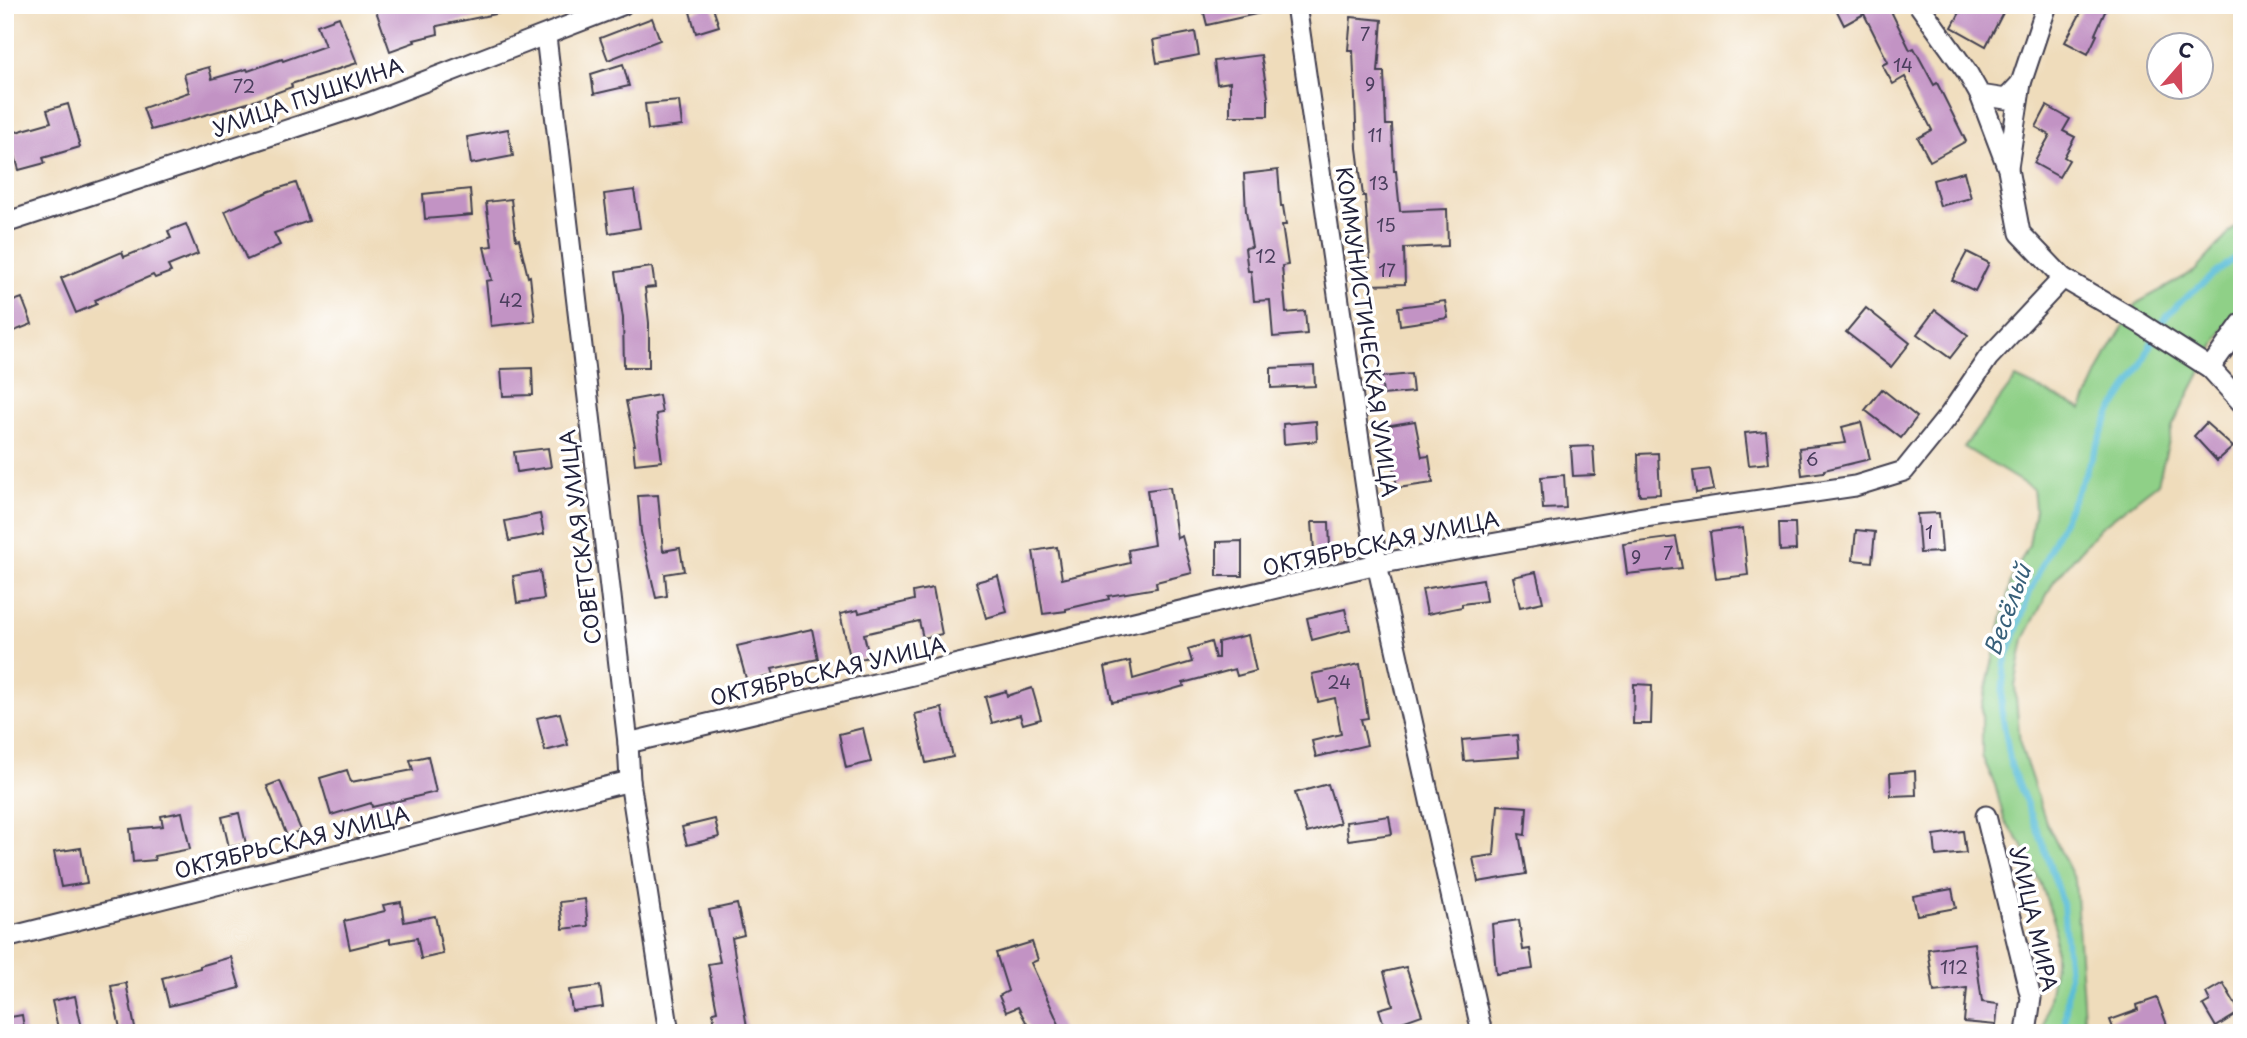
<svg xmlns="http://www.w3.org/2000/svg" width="2247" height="1038" viewBox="0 0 2247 1038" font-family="'Playpen Sans',sans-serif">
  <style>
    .green { fill: #8fd087; stroke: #587961; stroke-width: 2 }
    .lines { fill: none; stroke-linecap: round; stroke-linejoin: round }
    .stream { stroke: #5abdd8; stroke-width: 6 }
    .building { fill: #c293c4 }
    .street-casing { stroke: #413e4e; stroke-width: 23 }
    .street { stroke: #fff; stroke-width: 19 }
    .labels { text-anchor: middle; stroke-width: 7; stroke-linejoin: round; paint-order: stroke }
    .number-label { font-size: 18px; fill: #4a3e5d }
    .street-label { font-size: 21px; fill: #22223b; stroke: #fff }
    .water-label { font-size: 23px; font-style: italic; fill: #38607a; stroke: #fff }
  </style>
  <rect width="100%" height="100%" fill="#fff"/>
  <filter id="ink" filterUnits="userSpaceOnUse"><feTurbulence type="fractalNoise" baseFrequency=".0143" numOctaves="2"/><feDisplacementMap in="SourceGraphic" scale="14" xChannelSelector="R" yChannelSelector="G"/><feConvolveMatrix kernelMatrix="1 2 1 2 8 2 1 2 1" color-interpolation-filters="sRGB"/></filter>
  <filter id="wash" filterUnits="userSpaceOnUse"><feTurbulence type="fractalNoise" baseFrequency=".00686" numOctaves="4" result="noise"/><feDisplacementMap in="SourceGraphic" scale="28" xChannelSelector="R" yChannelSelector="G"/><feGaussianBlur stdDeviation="1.57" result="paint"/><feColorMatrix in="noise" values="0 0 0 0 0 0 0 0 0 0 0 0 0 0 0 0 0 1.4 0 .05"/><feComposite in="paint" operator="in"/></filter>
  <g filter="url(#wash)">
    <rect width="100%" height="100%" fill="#efdcbb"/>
    <polygon class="green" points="2242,219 2242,303 2222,331 2173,425 2158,483 2100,528 2054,581 2024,639 2015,686 2020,744 2046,822 2075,880 2085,1033 2043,1033 2055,964 2055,925 2041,884 2022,845 2004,819 1995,785 1982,756 1982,707 2011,580 2029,545 2035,509 2033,489 1964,447 2016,378 2082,409 2107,354 2137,303 2195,271"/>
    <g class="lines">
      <polyline class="stream" points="2064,1033 2069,976 2063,905 2041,839 2011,765 2001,708 2005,663 2032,587 2086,472 2110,414 2141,366 2159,325 2179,303 2242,252"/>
    </g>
    <g id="blocks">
      <g class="building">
        <polygon points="374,5 402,5 403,8 417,5 499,5 500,13 437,26 438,34 414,40 415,42 390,51"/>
        <polygon points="712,5 719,26 696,33 690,12"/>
        <polygon points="1202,5 1264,5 1265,12 1207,25"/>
        <polygon points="1834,5 1888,5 1910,50 1914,48 1934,85 1937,83 1966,141 1930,161 1918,138 1932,130 1905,77 1893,84 1882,65 1888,62 1864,14 1844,25"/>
        <polygon points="1964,5 2007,5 1986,46 1952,27"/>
        <polygon points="2085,5 2108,5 2095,34 2097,35 2088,54 2065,42"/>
        <polygon points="339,17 357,63 291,84 292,87 251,102 151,130 143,108 189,92 184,74 209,67 212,79 247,69 248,71 282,59 283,61 325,46 317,25"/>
        <polygon points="1351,17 1382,20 1378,72 1384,72 1386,125 1392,125 1394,171 1396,171 1400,211 1447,209 1448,246 1404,248 1405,284 1369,285 1368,259 1370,259 1365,196 1363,196 1357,148 1353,50 1348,50"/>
        <polygon points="652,18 660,40 608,60 600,38"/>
        <polygon points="1195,32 1199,55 1157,63 1153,40"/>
        <polygon points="1261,55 1268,97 1268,116 1230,116 1230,82 1217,84 1214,61"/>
        <polygon points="623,64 629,86 594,94 591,74"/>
        <polygon points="679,101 682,126 648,130 645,104"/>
        <polygon points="68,104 80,147 43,158 45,163 19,170 9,134 51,122 47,110"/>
        <polygon points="2047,106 2070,119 2063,131 2075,137 2064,157 2069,160 2059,177 2034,163 2050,135 2036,127"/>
        <polygon points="508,129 513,156 471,164 467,137"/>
        <polygon points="1278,170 1281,206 1283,206 1286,225 1282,225 1288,265 1282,266 1286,313 1305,311 1307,334 1273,337 1270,300 1254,301 1251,271 1248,271 1245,248 1252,247 1246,212 1244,174"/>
        <polygon points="1964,172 1971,198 1940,206 1933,180"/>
        <polygon points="296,183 309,221 274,233 280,245 247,260 225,211 270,191"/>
        <polygon points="470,189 472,215 425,219 423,194"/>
        <polygon points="634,190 640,228 609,233 604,194"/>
        <polygon points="511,199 516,240 519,239 528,277 530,276 535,321 491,326 486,281 492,280 484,247 492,246 486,202"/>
        <polygon points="186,224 198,254 168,266 171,272 155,278 153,275 95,300 97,304 76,313 61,278 122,252 124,257 171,238 168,231"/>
        <polygon points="1967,252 1989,263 1975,291 1952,280"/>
        <polygon points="652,267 655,287 645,288 649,323 649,367 624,367 623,318 616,272"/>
        <polygon points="22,298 32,324 12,332 5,314 5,304"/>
        <polygon points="1445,301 1448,318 1400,325 1398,307"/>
        <polygon points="1866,308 1910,343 1891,367 1846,332"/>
        <polygon points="1935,310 1968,335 1950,358 1917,334"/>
        <polygon points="1314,366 1315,386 1271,388 1271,368"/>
        <polygon points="532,368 533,395 503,396 501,369"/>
        <polygon points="1411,374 1413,392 1383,395 1381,377"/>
        <polygon points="1882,389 1917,417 1901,438 1865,410"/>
        <polygon points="659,395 662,413 656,414 662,461 635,464 633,445 635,445 626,401"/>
        <polygon points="1316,421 1317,441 1284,444 1283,424"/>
        <polygon points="1415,421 1422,457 1429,456 1433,483 1397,488 1391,446 1389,447 1385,426"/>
        <polygon points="1861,422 1870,459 1824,470 1824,472 1802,475 1799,448 1846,443 1842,427"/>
        <polygon points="2206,423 2233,447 2217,461 2194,436"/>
        <polygon points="1766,431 1769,463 1749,465 1745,433"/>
        <polygon points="1593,446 1595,475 1573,476 1571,447"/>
        <polygon points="548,448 551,467 517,472 514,452"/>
        <polygon points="1658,453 1660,494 1639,495 1638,454"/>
        <polygon points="1710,469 1714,490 1696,493 1693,471"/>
        <polygon points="1564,475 1566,508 1543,509 1541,477"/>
        <polygon points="1170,487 1177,538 1182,536 1192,573 1156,582 1157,588 1108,596 1109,599 1066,609 1066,611 1043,614 1033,551 1057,547 1062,579 1130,563 1128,550 1154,545 1147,490"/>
        <polygon points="658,495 663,551 680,548 684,571 665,574 667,596 656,598 641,532 638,496"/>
        <polygon points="1939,513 1942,552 1920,553 1917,514"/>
        <polygon points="540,514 544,534 509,541 505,521"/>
        <polygon points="1312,522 1329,522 1330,550 1314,551"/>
        <polygon points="1779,523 1795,523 1796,550 1780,551"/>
        <polygon points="1743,528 1748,575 1716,579 1710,532"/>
        <polygon points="1856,530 1875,532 1872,562 1853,560"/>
        <polygon points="1676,537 1682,568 1627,574 1623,544"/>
        <polygon points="1242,541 1242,576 1217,576 1217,542"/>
        <polygon points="540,571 544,599 517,603 513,576"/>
        <polygon points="1536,572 1543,602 1520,607 1513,577"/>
        <polygon points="998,576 1007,612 986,618 976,582"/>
        <polygon points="1483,579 1486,601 1462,604 1462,607 1427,614 1422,589"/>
        <polygon points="933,588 942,634 923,638 919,621 864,634 869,657 851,661 840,614 858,610 859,613 914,600 913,592"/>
        <polygon points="1345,609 1350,630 1312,640 1307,618"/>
        <polygon points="812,629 818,659 772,669 774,675 747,682 737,646"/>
        <polygon points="1248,635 1256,671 1237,676 1235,669 1183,683 1184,686 1156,694 1112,702 1105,667 1130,661 1133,679 1192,662 1188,649 1211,642 1215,658 1218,658 1218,642"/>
        <polygon points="1360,664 1368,718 1361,719 1367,745 1316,757 1312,741 1341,734 1335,698 1318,702 1312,674"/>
        <polygon points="1634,684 1652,685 1651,724 1633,724"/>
        <polygon points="1032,688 1041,719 1023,724 1020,715 992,723 985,697 1006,691 1007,696"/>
        <polygon points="942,708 953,757 926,763 915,714"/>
        <polygon points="560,713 568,745 545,751 537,718"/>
        <polygon points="863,728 871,762 846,768 839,734"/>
        <polygon points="1517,735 1519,757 1464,761 1462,740"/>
        <polygon points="428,756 436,792 372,807 371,803 331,815 320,778 347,770 351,782 413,770 410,760"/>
        <polygon points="1915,771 1916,795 1891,796 1890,773"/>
        <polygon points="280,781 301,830 287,836 267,786"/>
        <polygon points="1328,784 1340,823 1307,833 1295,793"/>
        <polygon points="1498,805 1527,807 1525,835 1519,834 1526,874 1478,882 1473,858 1494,855"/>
        <polygon points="182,812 190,849 154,856 155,860 133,862 130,829 163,826 161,816"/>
        <polygon points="239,813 246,844 229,847 222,817"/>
        <polygon points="1389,816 1392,834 1348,840 1346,822"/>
        <polygon points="715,819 719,837 687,845 682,827"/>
        <polygon points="1963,831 1966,853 1936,856 1934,835"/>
        <polygon points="81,848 87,883 61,887 54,852"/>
        <polygon points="1952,889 1956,908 1917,915 1913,896"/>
        <polygon points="585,899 588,926 563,929 560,902"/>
        <polygon points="401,902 404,922 435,916 443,954 421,959 417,938 390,943 390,939 350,949 344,921 385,911 383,905"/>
        <polygon points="737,904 744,935 732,938 748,1033 716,1033 713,1012 717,1011 708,964 720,962 709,910"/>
        <polygon points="1519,920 1523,950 1530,949 1533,969 1496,974 1492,924"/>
        <polygon points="1032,942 1038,960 1031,963 1063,1033 1032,1033 1018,1007 1006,1012 999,996 1008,991 996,953"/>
        <polygon points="1974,943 1982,1002 1998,1004 1996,1025 1964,1022 1967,988 1934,992 1928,949"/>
        <polygon points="231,957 240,988 169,1006 162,978 200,968 200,966"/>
        <polygon points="1406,967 1422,1015 1385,1028 1379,1009 1393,1005 1384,972"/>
        <polygon points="126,983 136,1033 121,1033 111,986"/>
        <polygon points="2223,983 2240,1012 2216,1027 2203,1005 2210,1001 2206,993"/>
        <polygon points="600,986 603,1007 572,1011 569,990"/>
        <polygon points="75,996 83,1033 59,1033 52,1001"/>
        <polygon points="2157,998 2170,1033 2115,1033 2110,1020 2138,1010 2137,1005"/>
        <polygon points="22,1015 25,1033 5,1033 5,1018"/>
      </g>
    </g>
  </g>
  <g filter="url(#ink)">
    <use href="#blocks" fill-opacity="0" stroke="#413e4e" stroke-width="2"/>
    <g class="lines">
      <g class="street-casing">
        <g id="street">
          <polyline points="1296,5 1377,564 1482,1033"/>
          <polyline points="1919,5 1967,72 1980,95 2008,169 2020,233 2063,278 2140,323 2210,368 2242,403"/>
          <polyline points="546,36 628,743 630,781 669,1033"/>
          <polyline points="1980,95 2006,99 2021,83"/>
          <polyline points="2008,167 2021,83 2047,5"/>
          <polyline points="5,223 369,103 622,5"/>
          <polyline points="2210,368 2242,323"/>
          <polyline points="628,743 1377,564 1638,518 1855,486 1904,471 1950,414 1988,358 2063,278"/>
          <polyline points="1986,816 2031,998 2026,1033"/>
          <polyline points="5,938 630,781"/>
        </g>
      </g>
      <use href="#street" class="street"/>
    </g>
  </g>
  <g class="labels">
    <g class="number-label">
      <text x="1365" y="41">7</text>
      <text x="1903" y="72">14</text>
      <text x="1370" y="91">9</text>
      <text x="244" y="93">72</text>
      <text x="1375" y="142">11</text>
      <text x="1379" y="190">13</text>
      <text x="1386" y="232">15</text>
      <text x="1266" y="263">12</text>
      <text x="1387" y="277">17</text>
      <text x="511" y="307">42</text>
      <text x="1812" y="466">6</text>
      <text x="1929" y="539">1</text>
      <text x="1668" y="560">7</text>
      <text x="1636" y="564">9</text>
      <text x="1339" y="689">24</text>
      <text x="1954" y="974">112</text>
    </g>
    <g class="street-label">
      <text transform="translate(308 98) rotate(-19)" y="7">УЛИЦА ПУШКИНА</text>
      <text transform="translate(1366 332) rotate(82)" y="7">КОММУНИСТИЧЕСКАЯ УЛИЦА</text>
      <text transform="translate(581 537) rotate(-97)" y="7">СОВЕТСКАЯ УЛИЦА</text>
      <text transform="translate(1381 544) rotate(-12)" y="7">ОКТЯБРЬСКАЯ УЛИЦА</text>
      <text transform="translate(828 672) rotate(-13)" y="7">ОКТЯБРЬСКАЯ УЛИЦА</text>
      <text transform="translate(292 843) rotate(-14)" y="7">ОКТЯБРЬСКАЯ УЛИЦА</text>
      <text transform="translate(2033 919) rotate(77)" y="7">УЛИЦА МИРА</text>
    </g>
    <g class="water-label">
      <text transform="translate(2008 610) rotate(-70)" y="8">Весёлый</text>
    </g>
  </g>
  <rect width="2247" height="1038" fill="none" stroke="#fff" stroke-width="28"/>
  <g transform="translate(2180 66) rotate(20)"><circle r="33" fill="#ffffff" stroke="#a7a7b1" stroke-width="2"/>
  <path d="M0-5L12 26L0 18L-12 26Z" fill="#d1495b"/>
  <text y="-10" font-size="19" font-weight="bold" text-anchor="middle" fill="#22223b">С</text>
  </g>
</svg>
